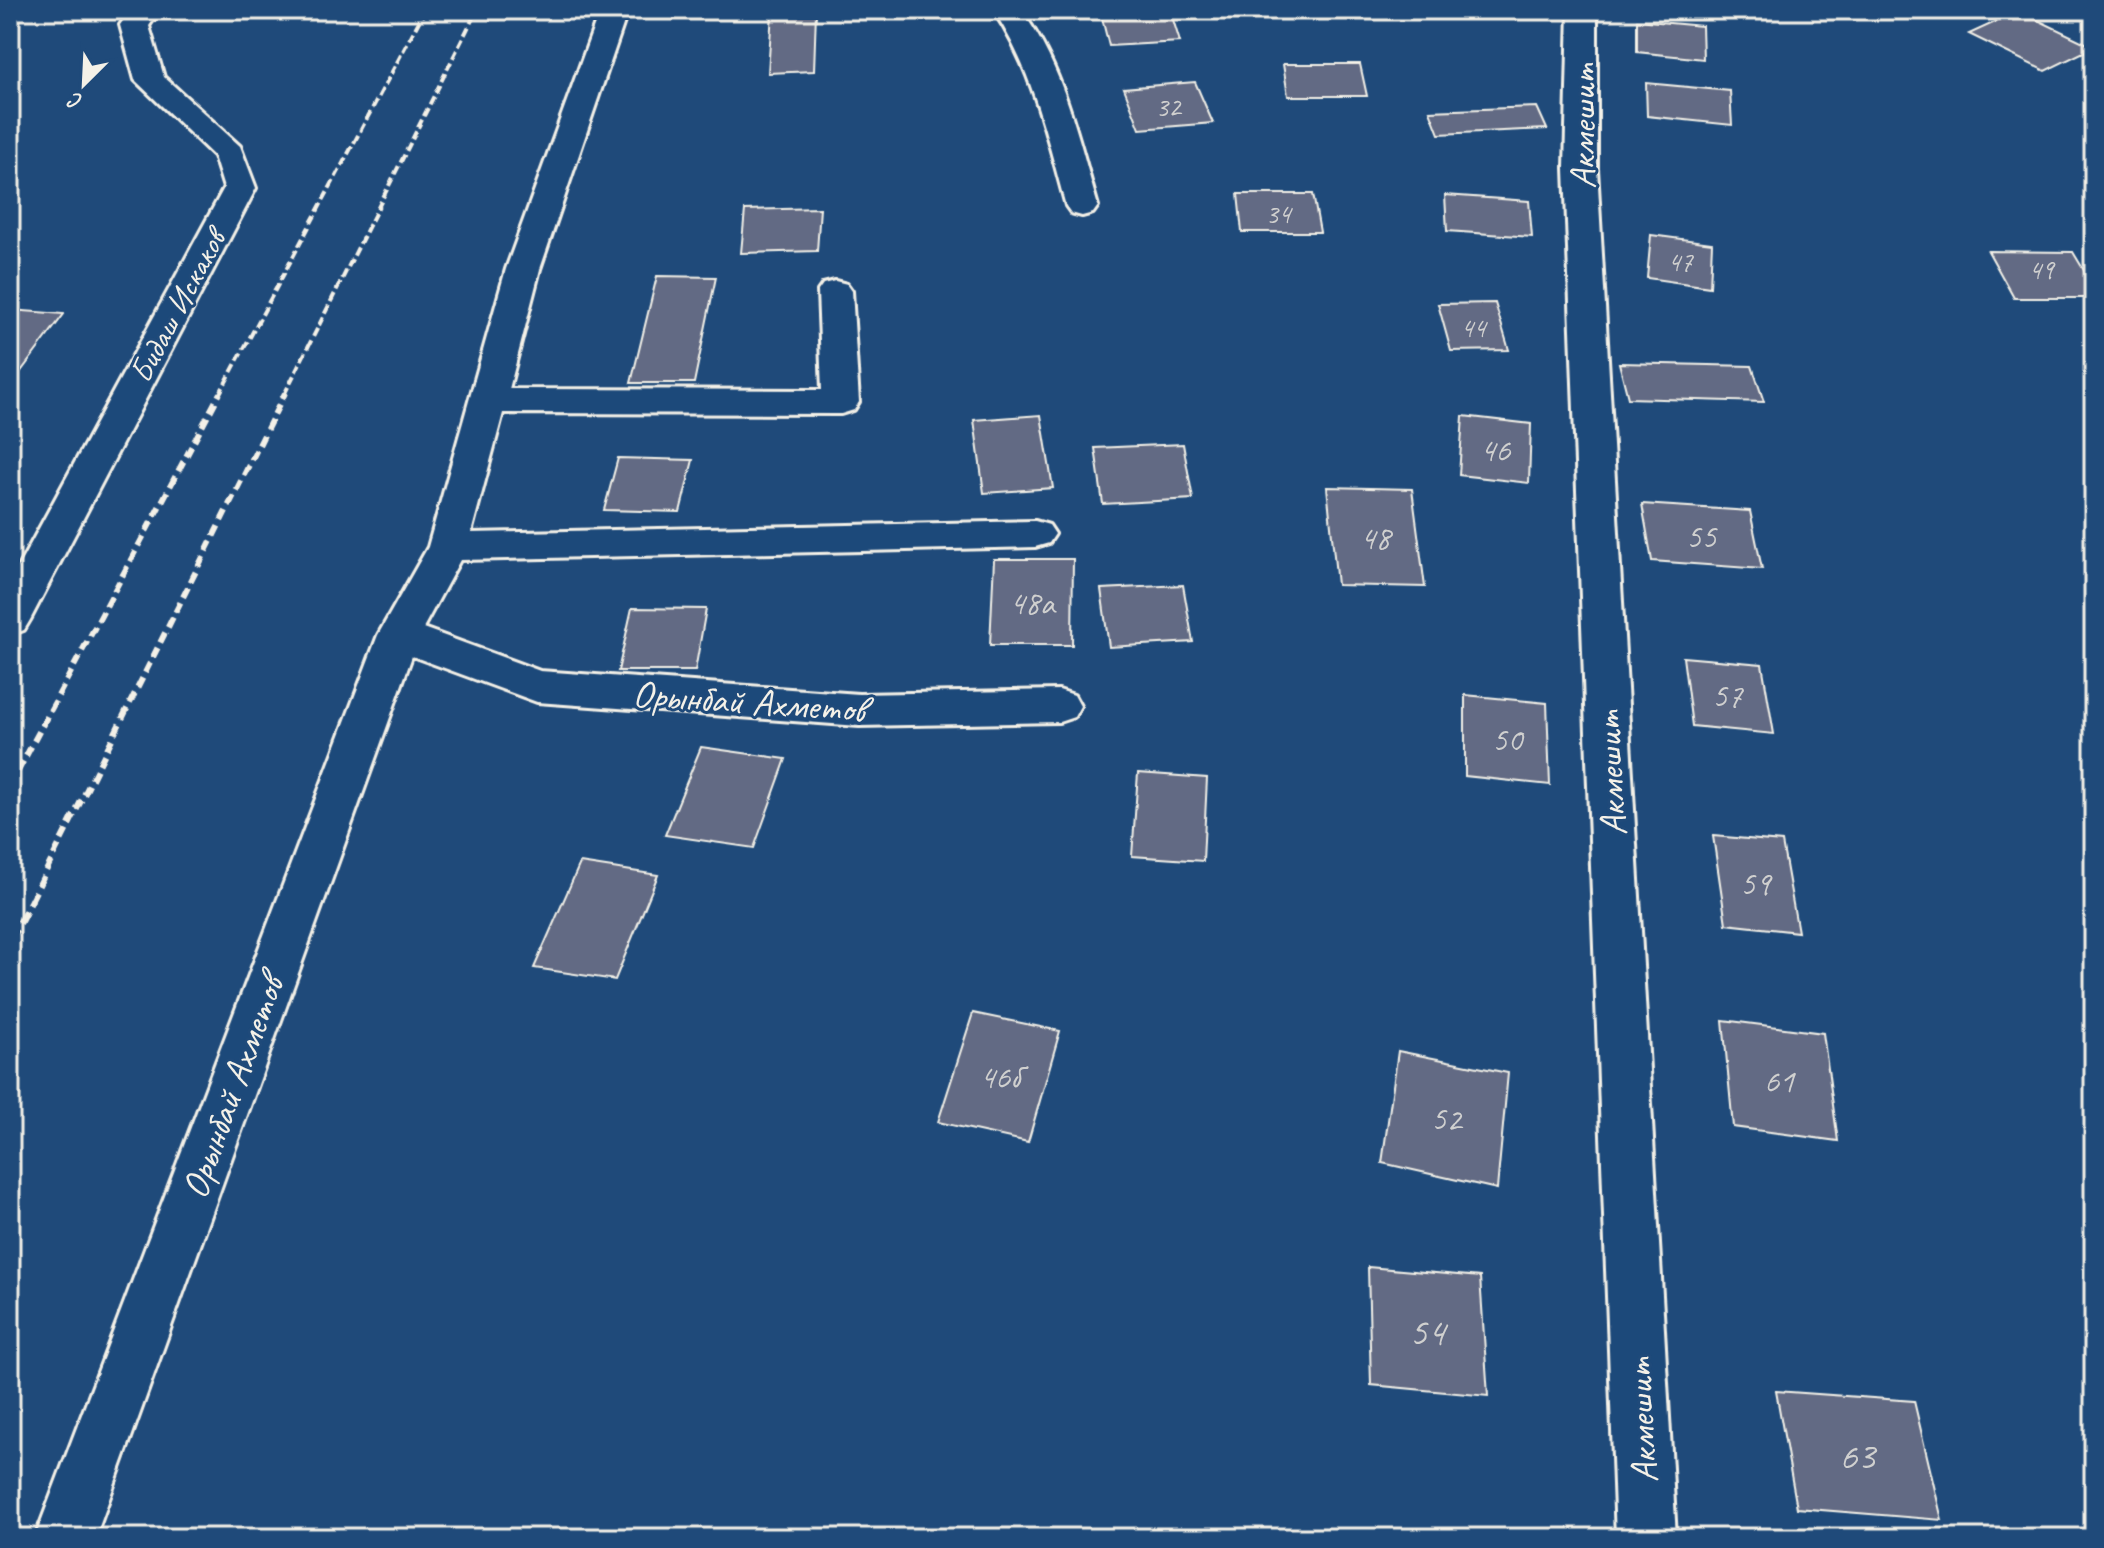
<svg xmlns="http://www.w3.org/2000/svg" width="2104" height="1548" viewBox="0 0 2104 1548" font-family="Caveat,sans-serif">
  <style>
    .building { fill: #626b84; stroke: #f4f1e8; stroke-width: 2 }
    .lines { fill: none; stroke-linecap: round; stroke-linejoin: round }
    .minor-casing { stroke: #f4f1e8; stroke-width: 6 }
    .minor { fill: #1f4a7a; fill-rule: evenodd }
    .rail-far2 { stroke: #f4f1e8; stroke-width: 4; stroke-dasharray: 9 4; stroke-linecap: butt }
    .rail-far1 { stroke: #f4f1e8; stroke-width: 6; stroke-dasharray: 11 6; stroke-linecap: butt }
    .rail { stroke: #f4f1e8; stroke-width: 7; stroke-dasharray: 14 7; stroke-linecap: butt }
    .labels { text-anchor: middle; stroke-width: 6; stroke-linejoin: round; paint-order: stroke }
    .far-number-label { font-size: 28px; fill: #d0d0cf }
    .far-street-label { font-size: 32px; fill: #f4f1e8; stroke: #1f4a7a }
    .number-label { font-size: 34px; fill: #d0d0cf }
    .street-label { font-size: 38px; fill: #f4f1e8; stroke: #1f4a7a }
    .near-number-label { font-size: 40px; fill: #d0d0cf }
  </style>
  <rect width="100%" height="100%" fill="#1f4a7a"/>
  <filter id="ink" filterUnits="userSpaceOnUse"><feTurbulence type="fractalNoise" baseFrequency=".0125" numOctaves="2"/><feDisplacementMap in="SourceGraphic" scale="16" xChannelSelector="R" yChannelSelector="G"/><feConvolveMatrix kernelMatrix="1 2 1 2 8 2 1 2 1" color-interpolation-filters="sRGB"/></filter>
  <g filter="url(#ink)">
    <g class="building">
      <polygon points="1100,10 1170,10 1180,42 1109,46"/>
      <polygon points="816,11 814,71 768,73 772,12"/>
      <polygon points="2019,11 2094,47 2045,71 1969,34"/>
      <polygon points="1637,20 1702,26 1703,59 1637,52"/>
      <polygon points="1283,64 1360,64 1367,96 1288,96"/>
      <polygon points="1195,82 1213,123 1140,129 1124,88"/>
      <polygon points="1646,83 1730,91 1732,125 1647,116"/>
      <polygon points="1537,107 1547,129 1439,134 1430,111"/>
      <polygon points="1238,194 1313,194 1320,232 1242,232"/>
      <polygon points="1445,195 1529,201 1532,237 1447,231"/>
      <polygon points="820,208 817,251 741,253 745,210"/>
      <polygon points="1651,235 1712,243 1710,287 1647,278"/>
      <polygon points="1988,251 2073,252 2094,287 2094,298 2014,298"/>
      <polygon points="657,276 716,277 694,383 631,383"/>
      <polygon points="1495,303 1509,350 1451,351 1438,304"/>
      <polygon points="10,310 64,314 10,386"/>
      <polygon points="1619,363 1752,366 1764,402 1628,398"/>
      <polygon points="1041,415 1053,488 984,493 974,420"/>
      <polygon points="1463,416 1531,424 1529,483 1459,475"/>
      <polygon points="1183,444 1193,499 1103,504 1095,448"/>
      <polygon points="618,458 693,460 680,512 604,510"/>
      <polygon points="1327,487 1412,489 1425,587 1337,585"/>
      <polygon points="1642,504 1750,511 1762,569 1652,561"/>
      <polygon points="994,559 1073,559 1072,645 990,645"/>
      <polygon points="1183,585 1193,642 1109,647 1101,589"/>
      <polygon points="632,608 706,609 695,671 618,671"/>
      <polygon points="1683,657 1762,664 1774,734 1692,726"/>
      <polygon points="1465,695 1547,703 1550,785 1465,776"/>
      <polygon points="701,747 786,759 754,848 665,835"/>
      <polygon points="1138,773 1207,778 1203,861 1132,856"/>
      <polygon points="1713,836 1782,842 1798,932 1726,924"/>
      <polygon points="580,863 658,875 615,980 534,968"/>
      <polygon points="973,1013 1060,1031 1028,1142 938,1122"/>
      <polygon points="1723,1020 1823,1033 1838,1141 1733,1127"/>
      <polygon points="1398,1051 1508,1073 1497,1189 1382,1163"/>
      <polygon points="1368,1267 1480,1277 1488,1396 1371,1385"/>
      <polygon points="1776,1391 1914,1401 1942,1520 1797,1508"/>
    </g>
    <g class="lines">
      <g class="minor-casing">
        <g id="minor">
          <polygon points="131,10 160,10 149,26 164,77 240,146 256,188 30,620 24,630 10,635 10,582 224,188 214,156 135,80 120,25"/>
          <polygon points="600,10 628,10 540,269 509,389 822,390 818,291 823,284 835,281 847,284 852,291 859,402 854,410 841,414 503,413 471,533 1035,521 1049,525 1055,534 1049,543 1035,547 460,560 423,628 540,671 859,694 1059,690 1074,695 1080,706 1074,717 1059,722 859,726 537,702 412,656 95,1538 35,1538 378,635 428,547 506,269"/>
          <path d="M993 10H1021C1064 68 1078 138 1098 206L1093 213 1082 216 1071 213 1066 206C1047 138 1033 69 993 10Z"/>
          <polygon points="1569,10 1597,10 1597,168 1676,1538 1616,1538 1565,168"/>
        </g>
      </g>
      <use href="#minor" class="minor"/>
      <g class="rail-far2">
        <polyline points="219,395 425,10"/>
        <polyline points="284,395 477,10"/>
      </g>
      <g class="rail-far1">
        <polyline points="10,786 220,393"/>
        <polyline points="31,901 285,393"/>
      </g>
      <polyline class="rail" points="10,942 32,899"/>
    </g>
  </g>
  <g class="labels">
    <g class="far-number-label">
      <text x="1168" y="116">32</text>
      <text x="1278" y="223">34</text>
      <text x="1680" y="271">47</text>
      <text x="2041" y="279">49</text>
      <text x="1473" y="337">44</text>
    </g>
    <g class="far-street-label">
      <text transform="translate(177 306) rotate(-62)" y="11">Бидаш Искаков</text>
    </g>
    <g class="number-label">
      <text x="1495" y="461">46</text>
      <text x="1701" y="548">55</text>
      <text x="1375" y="549">48</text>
      <text x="1032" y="614">48а</text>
      <text x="1727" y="707">57</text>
      <text x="1507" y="751">50</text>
      <text x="1755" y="895">59</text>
      <text x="1000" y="1088">46б</text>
      <text x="1779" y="1092">61</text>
      <text x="1446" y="1130">52</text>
    </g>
    <g class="street-label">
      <text transform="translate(1582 127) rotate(-90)" y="13">Акмешит</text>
      <text transform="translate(749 701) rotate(4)" y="13">Орынбай Ахметов</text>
      <text transform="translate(1610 774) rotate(-93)" y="13">Акмешит</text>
      <text transform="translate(232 1087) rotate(-70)" y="13">Орынбай Ахметов</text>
      <text transform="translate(1641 1421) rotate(-93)" y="13">Акмешит</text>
    </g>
    <g class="near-number-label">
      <text x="1427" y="1345">54</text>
      <text x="1857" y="1469">63</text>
    </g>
  </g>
  <rect width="2104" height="1548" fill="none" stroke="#1f4a7a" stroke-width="40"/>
  <rect x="20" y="20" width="2064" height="1508" fill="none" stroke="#f4f1e8" stroke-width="3" filter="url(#ink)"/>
  <g transform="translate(84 84) rotate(204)" stroke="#1f4a7a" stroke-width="6" paint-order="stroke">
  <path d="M0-6L14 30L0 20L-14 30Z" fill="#f4f1e8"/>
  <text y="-12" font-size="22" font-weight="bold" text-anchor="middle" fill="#f4f1e8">С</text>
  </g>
</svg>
